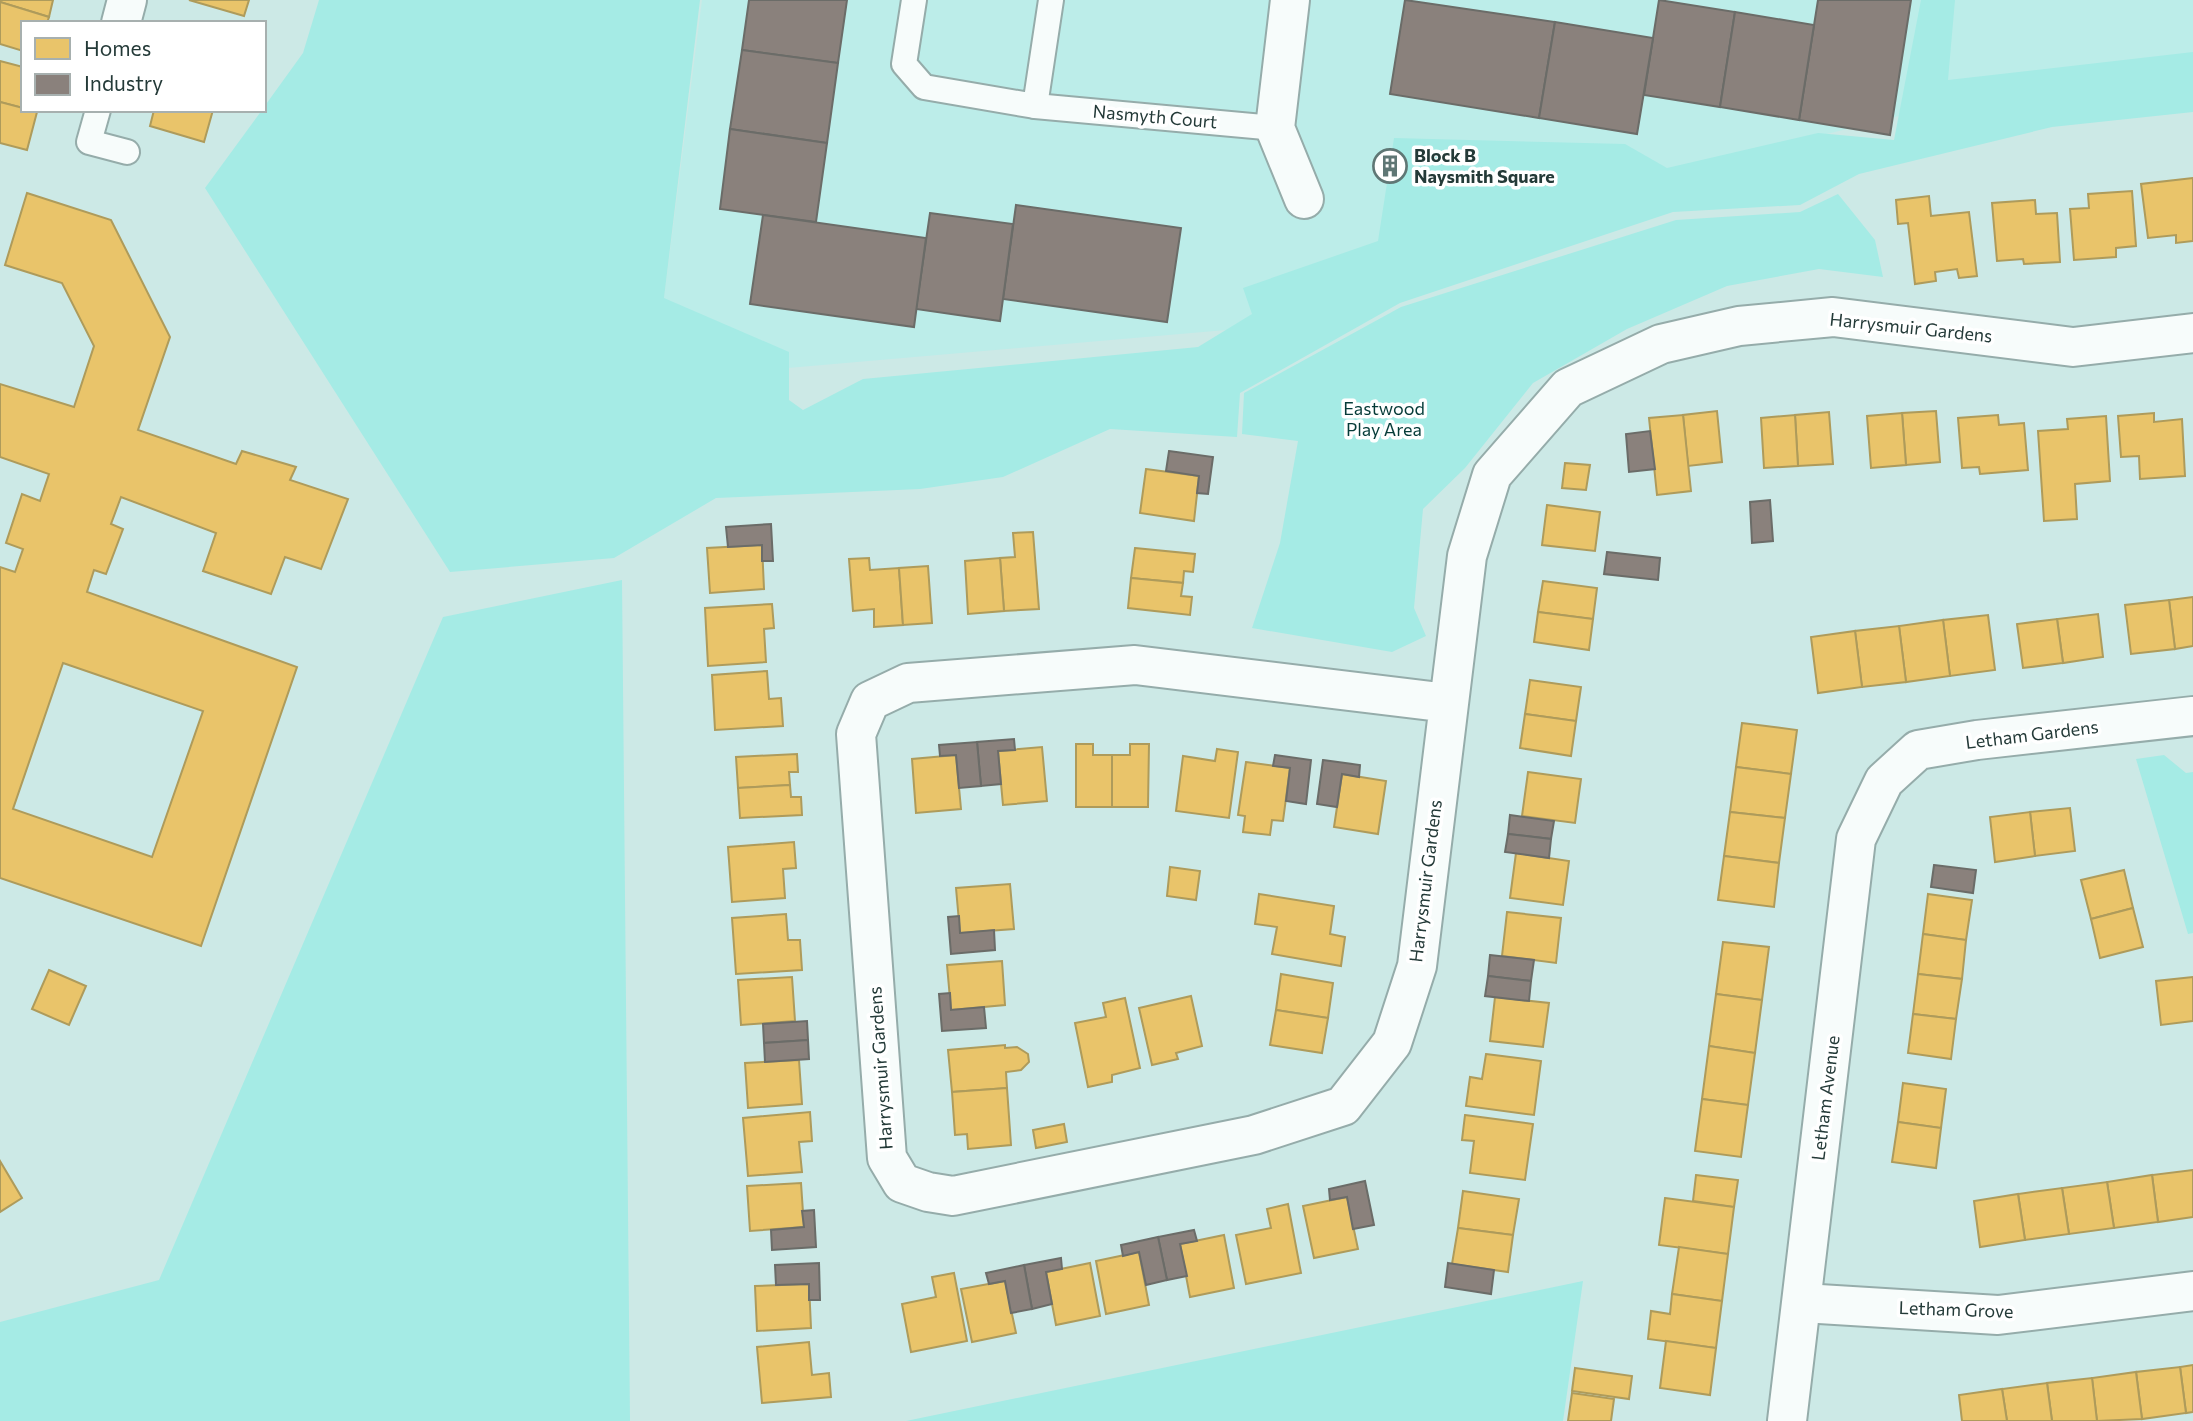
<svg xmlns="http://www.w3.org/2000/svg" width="2193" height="1421" viewBox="0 0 2193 1421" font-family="Commissioner,sans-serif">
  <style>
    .built { fill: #bcede9 }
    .green { fill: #a5ebe5 }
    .homes { fill: #e9c46a; stroke: #ae9b5b; stroke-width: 2; fill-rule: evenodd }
    .industry { fill: #8a817c; stroke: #6b6c68; stroke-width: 2 }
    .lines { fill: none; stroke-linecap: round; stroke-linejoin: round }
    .lane-casing { stroke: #95acaa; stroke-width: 28 }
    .street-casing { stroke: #95acaa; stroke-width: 42 }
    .lane { stroke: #f7fcfb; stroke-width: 24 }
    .street { stroke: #f7fcfb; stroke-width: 38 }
    .labels { text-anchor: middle; stroke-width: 7; stroke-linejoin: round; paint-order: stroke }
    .street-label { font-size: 18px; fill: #243a38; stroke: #fff }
    .poi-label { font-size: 18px; font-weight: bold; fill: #243a38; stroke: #fff; text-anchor: start }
    .park-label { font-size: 18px; fill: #053b38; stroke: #fff }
  </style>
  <rect width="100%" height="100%" fill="#cce9e6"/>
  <polygon class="built" points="702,0 2193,0 2193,70 1955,102 1440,231 1283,325 648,380 664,298"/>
  <g class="green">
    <polygon points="319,0 700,0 664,298 789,352 789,400 803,410 863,379 1198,347 1252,314 1243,288 1378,241 1394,138 1625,144 1667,168 1818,133 1894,140 1921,0 1955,0 1948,80 2193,52 2193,112 2052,127 1859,174 1800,205 1673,212 1400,303 1240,393 1237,437 1110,429 1003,477 920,489 716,498 614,558 450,572 205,188 262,110 264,110 264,107 303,53"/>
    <polygon points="1838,194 1875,240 1883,277 1819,269 1727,286 1627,329 1533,383 1465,468 1423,509 1414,608 1426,636 1392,652 1252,628 1280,543 1298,441 1242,434 1244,393 1401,307 1676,220 1800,212"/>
    <polygon points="622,580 630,1421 0,1421 0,1322 159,1280 443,617"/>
    <polygon points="2164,755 2186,773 2193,772 2193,933 2188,934 2136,759"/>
    <polygon points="1583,1281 1563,1421 906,1421"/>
  </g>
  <g class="homes">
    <polygon points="0,0 53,0 49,17 0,2"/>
    <polygon points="189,0 249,0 244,16"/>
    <polygon points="0,2 49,17 47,23 23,23 23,51 0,44"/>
    <polygon points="0,61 23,67 23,108 0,102"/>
    <polygon points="0,102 23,108 23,110 37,112 27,150 0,143"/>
    <polygon points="154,110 213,110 204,142 150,126"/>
    <polygon points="2193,178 2193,241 2176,243 2176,235 2148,238 2141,184"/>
    <polygon points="2132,191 2136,246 2116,248 2116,257 2074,260 2070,209 2089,208 2088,194"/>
    <path d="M27 193 111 220 170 337 138 430 236 464 242 451 296 467 290 480 348 499 321 569 285 557 271 594 203 571 216 533 121 497 111 524 123 529 106 574 94 570 87 592 297 667 201 946 0 878V567L15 572 23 549 6 543 22 494 40 501 49 474 0 457V384L74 407 94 346 62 283 5 265ZM63 663 203 711 152 857 13 809Z"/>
    <polygon points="1929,196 1931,216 1969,212 1977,276 1959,278 1957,269 1935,272 1936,281 1915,284 1908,223 1898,224 1896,200"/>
    <polygon points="2035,200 2036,214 2057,213 2060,262 2024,264 2023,259 1997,261 1992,203"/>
    <polygon points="1717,411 1722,462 1688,466 1683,415"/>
    <polygon points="1936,411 1940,462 1906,465 1902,413"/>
    <polygon points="1829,412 1833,464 1798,466 1795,415"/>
    <polygon points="1902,413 1906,465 1871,468 1867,416"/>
    <polygon points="2154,413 2154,422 2182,419 2185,476 2140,479 2139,456 2121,457 2118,416"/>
    <polygon points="1683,415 1691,491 1657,495 1649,418"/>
    <polygon points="1795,415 1798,466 1764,468 1761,418"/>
    <polygon points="1998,415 1999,425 2024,423 2028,470 1980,474 1979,467 1962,468 1958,418"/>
    <polygon points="2106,416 2110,481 2075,484 2077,519 2044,521 2038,431 2068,429 2067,419"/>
    <polygon points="1565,463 1590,465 1586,490 1562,488"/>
    <polygon points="1146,469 1199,476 1194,521 1140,513"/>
    <polygon points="1547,505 1600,512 1595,551 1542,545"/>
    <polygon points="1033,532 1039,609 1004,611 1000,558 1015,557 1013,533"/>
    <polygon points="762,545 764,589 710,593 707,548"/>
    <polygon points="1135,548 1195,554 1193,572 1184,571 1183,583 1131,578"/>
    <polygon points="869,558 870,570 899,568 903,625 874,627 874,609 853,611 849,559"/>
    <polygon points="1000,558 1004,611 968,614 965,561"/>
    <polygon points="928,566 932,623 903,625 899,568"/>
    <polygon points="1131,578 1183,583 1181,596 1192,597 1190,615 1128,608"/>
    <polygon points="1543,581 1597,588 1593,619 1538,612"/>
    <polygon points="2193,597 2193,646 2175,649 2169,600"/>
    <polygon points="2169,600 2175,649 2131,654 2125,605"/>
    <polygon points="772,604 774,628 764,629 766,662 708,666 705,608"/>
    <polygon points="1538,612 1593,619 1589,650 1534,642"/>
    <polygon points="2098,614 2103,657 2063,663 2057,619"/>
    <polygon points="1988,615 1995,670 1950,676 1943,620"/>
    <polygon points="2057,619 2063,663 2023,668 2017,624"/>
    <polygon points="1943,620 1950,676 1906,682 1899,626"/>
    <polygon points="1899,626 1906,682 1862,687 1855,631"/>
    <polygon points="1855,631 1862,687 1818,693 1811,637"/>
    <polygon points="767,671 769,699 781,698 783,726 715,730 712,675"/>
    <polygon points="1530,680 1581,687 1576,721 1525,714"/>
    <polygon points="1525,714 1576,721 1571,756 1520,748"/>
    <polygon points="1742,723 1797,730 1791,774 1736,767"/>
    <polygon points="1076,744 1093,744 1093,755 1112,755 1112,807 1076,807"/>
    <polygon points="1130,744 1149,744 1148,807 1112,807 1112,755 1130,755"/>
    <polygon points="1042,747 1047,801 1003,805 998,751"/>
    <polygon points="1217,749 1238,752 1229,818 1176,811 1183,756 1215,761"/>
    <polygon points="797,754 798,772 789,772 790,785 738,788 736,757"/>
    <polygon points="956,755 961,809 916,813 912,759"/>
    <polygon points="1246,762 1290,768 1283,821 1272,820 1270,835 1243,832 1245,816 1238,815"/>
    <polygon points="1736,767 1791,774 1785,818 1730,812"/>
    <polygon points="1528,772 1581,779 1575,823 1522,816"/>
    <polygon points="1342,774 1386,781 1378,834 1334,827"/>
    <polygon points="790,785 791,797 801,797 802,815 740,818 738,788"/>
    <polygon points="2070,808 2075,851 2035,856 2030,812"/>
    <polygon points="1730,812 1785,818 1779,863 1724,856"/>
    <polygon points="2030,812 2035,856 1995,862 1990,817"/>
    <polygon points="794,842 796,868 783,869 785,898 732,902 728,847"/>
    <polygon points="1516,853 1569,861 1563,905 1510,898"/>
    <polygon points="1724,856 1779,863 1774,907 1718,900"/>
    <polygon points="1170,867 1200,871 1196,900 1167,896"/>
    <polygon points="2124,870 2133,908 2091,919 2081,880"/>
    <polygon points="1010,884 1014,929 960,933 956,888"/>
    <polygon points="1259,894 1334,906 1330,934 1345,937 1341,966 1272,954 1277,927 1255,924"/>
    <polygon points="1928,894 1972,900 1966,940 1923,934"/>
    <polygon points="2133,908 2143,947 2100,958 2091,919"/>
    <polygon points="1507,912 1561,918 1556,963 1502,956"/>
    <polygon points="786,914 788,940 800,940 802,970 736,974 732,918"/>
    <polygon points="1923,934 1966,940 1962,979 1918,974"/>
    <polygon points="1723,942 1769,947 1762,1000 1716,994"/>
    <polygon points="1002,961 1005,1005 951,1010 947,965"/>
    <polygon points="49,970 86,986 69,1025 32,1009"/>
    <polygon points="1281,974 1333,983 1328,1018 1276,1010"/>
    <polygon points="1918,974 1962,979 1956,1019 1913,1014"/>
    <polygon points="792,977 795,1021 741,1025 738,980"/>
    <polygon points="2193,977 2193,1021 2161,1025 2156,981"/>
    <polygon points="1716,994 1762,1000 1755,1053 1709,1046"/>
    <polygon points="1191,996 1202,1046 1176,1053 1178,1059 1152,1065 1139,1008"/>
    <polygon points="1495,997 1549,1003 1543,1047 1490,1041"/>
    <polygon points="1125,998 1140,1068 1112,1075 1112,1082 1088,1087 1075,1023 1106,1017 1103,1003"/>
    <polygon points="1276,1010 1328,1018 1322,1053 1270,1045"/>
    <polygon points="1913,1014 1956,1019 1951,1059 1908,1053"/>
    <polygon points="1005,1045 1005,1048 1017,1047 1028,1054 1029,1062 1021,1070 1006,1072 1007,1088 952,1092 948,1050"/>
    <polygon points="1709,1046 1755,1053 1748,1105 1702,1099"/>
    <polygon points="1486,1054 1541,1061 1534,1115 1466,1106 1470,1077 1482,1079"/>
    <polygon points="799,1060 802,1104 748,1108 745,1063"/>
    <polygon points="1903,1083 1946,1089 1941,1128 1898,1122"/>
    <polygon points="1007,1088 1011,1145 968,1149 967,1134 955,1135 952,1092"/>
    <polygon points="1702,1099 1748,1105 1741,1157 1695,1151"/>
    <polygon points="810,1112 812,1141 799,1142 802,1172 748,1176 743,1118"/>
    <polygon points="1465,1115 1533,1124 1525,1180 1470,1173 1474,1141 1462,1140"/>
    <polygon points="1898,1122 1941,1128 1936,1168 1892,1162"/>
    <polygon points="1064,1124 1067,1142 1036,1148 1033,1130"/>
    <polygon points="0,1161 22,1198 0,1212"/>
    <polygon points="2193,1170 2193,1217 2158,1222 2152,1175"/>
    <polygon points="1696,1175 1738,1180 1734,1207 1693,1201"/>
    <polygon points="2152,1175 2158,1222 2114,1228 2107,1182"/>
    <polygon points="2107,1182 2114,1228 2069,1234 2062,1188"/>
    <polygon points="801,1183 804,1227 750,1231 747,1186"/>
    <polygon points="2062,1188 2069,1234 2025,1240 2018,1194"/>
    <polygon points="1463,1191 1519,1199 1513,1235 1458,1228"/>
    <polygon points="2018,1194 2025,1240 1980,1247 1974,1201"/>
    <polygon points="1347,1197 1358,1249 1314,1258 1303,1206"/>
    <polygon points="1665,1198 1734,1207 1728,1254 1659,1245"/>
    <polygon points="1288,1204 1301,1273 1246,1284 1236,1235 1271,1228 1267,1209"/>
    <polygon points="1458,1228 1513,1235 1508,1272 1452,1264"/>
    <polygon points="1224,1235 1234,1288 1190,1297 1180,1244"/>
    <polygon points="1679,1247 1728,1254 1722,1301 1672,1294"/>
    <polygon points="1139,1252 1149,1305 1106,1314 1096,1261"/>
    <polygon points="1090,1263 1100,1316 1056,1325 1046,1272"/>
    <polygon points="954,1273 967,1341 911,1352 902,1304 936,1297 932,1277"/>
    <polygon points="1005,1281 1016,1333 972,1342 961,1289"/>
    <polygon points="809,1284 811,1328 757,1331 755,1286"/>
    <polygon points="1672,1294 1722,1301 1716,1348 1648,1339 1651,1311 1670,1314"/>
    <polygon points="1666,1341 1716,1348 1710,1395 1660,1388"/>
    <polygon points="809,1342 812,1375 829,1373 831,1397 762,1403 757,1347"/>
    <polygon points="2193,1365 2193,1412 2186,1413 2180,1367"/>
    <polygon points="2180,1367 2186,1413 2142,1419 2136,1372"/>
    <polygon points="1575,1368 1632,1376 1629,1399 1572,1391"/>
    <polygon points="2136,1372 2142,1419 2097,1421 2092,1378"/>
    <polygon points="2092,1378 2097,1421 2052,1421 2047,1383"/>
    <polygon points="2047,1383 2052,1421 2007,1421 2002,1389"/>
    <polygon points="2002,1389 2007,1421 1962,1421 1959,1395"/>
    <polygon points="1572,1393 1614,1399 1611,1421 1568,1421"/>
  </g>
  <g class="industry">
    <polygon points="749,0 847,0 838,63 742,50"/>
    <polygon points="1405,0 1555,22 1539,118 1390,94"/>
    <polygon points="1659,0 1735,12 1720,107 1644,95"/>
    <polygon points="1818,0 1911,0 1890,135 1799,120"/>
    <polygon points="1735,12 1814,25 1799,120 1720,107"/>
    <polygon points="1555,22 1653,38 1637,134 1539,118"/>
    <polygon points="742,50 838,63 827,143 730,129"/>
    <polygon points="730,129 827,143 816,222 720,209"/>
    <polygon points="1383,156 1400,159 1398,177 1380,174"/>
    <polygon points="1016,205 1181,228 1167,322 1003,299"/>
    <polygon points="930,213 1013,224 1000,321 916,309"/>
    <polygon points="763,215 926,238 914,327 750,304"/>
    <polygon points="1650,431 1655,469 1629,472 1626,434"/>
    <polygon points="1169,451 1213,457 1208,494 1197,493 1199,476 1166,471"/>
    <polygon points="1770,500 1773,541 1752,543 1750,502"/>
    <polygon points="771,524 773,561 762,561 762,545 728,547 726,527"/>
    <polygon points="1607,552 1660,558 1658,580 1604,574"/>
    <polygon points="1014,739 1015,750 998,751 1001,784 981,786 977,742"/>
    <polygon points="977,742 981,786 959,788 956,755 940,756 939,745"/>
    <polygon points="1275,755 1311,760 1306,804 1286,801 1290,768 1273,766"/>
    <polygon points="1323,760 1360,765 1359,777 1342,774 1337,807 1317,804"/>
    <polygon points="1510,815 1554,821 1551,839 1508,834"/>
    <polygon points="1508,834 1551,839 1549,858 1505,852"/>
    <polygon points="1934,865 1976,870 1973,893 1931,887"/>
    <polygon points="959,916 960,933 994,930 995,950 951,954 948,917"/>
    <polygon points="1490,955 1534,960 1531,981 1488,976"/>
    <polygon points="1488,976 1531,981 1529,1001 1485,996"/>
    <polygon points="950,993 951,1010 984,1007 986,1028 942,1031 939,994"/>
    <polygon points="807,1021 808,1040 764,1043 763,1024"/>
    <polygon points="808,1040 809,1059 765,1062 764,1043"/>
    <polygon points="1365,1181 1374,1225 1353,1229 1347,1197 1330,1200 1329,1189"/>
    <polygon points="814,1210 816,1247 772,1250 771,1230 804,1227 802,1211"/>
    <polygon points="1194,1230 1197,1241 1180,1244 1187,1276 1167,1280 1158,1237"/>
    <polygon points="1158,1237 1167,1280 1146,1285 1139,1252 1123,1256 1121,1245"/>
    <polygon points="1061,1258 1062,1269 1046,1272 1052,1304 1032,1309 1024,1265"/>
    <polygon points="819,1263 820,1300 809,1300 809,1284 776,1285 775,1265"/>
    <polygon points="1448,1263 1494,1270 1491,1294 1445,1287"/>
    <polygon points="1024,1265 1032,1309 1011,1313 1005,1281 989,1284 986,1273"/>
  </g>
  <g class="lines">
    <g class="lane-casing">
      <g id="lane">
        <polyline points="914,0 904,64 924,87 1035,106 1051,0"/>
        <polyline points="1035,106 1275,128"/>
        <polyline points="98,110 89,142 127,152"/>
      </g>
    </g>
    <g class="street-casing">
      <g id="street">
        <polyline points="1290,0 1275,128 1304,199"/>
        <polyline points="121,23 127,0"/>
        <polyline points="1448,703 1135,665 908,683 870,701 856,734 887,1158 902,1183 928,1192 953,1196 1254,1135 1343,1106 1392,1043 1417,966 1467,556 1492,475 1568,388 1661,344 1739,326 1833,317 2073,347 2193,333"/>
        <polyline points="1803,1303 1998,1315 2193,1291"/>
        <polyline points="1787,1421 1856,839 1884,781 1918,750 1977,740 2193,716"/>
      </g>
    </g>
    <use href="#lane" class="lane"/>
    <use href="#street" class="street"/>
  </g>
  <defs>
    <g id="building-ring" transform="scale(1.75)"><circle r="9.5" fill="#fff" stroke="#5f7775" stroke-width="1.5"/><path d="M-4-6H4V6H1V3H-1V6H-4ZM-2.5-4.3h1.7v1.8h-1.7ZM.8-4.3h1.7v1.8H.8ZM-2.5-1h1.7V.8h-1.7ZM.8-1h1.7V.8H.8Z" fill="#5f7775"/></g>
  </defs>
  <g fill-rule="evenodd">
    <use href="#building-ring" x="1390" y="166"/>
  </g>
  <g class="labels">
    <g class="street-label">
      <text transform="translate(1155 117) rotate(5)" y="6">Nasmyth Court</text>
      <text transform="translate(1911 328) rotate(6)" y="6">Harrysmuir Gardens</text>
      <text transform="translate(2032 735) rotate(-7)" y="6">Letham Gardens</text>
      <text transform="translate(1426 881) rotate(-83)" y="6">Harrysmuir Gardens</text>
      <text transform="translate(881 1068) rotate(-94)" y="6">Harrysmuir Gardens</text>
      <text transform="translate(1826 1098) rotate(-83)" y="6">Letham Avenue</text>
      <text transform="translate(1956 1310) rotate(2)" y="6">Letham Grove</text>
    </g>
    <g class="poi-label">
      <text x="1414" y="162">Block B<tspan x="1414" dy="21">Naysmith Square</tspan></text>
    </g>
    <g class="park-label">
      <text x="1384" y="415">Eastwood<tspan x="1384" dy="21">Play Area</tspan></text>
    </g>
  </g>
  <rect x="21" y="21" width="245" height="91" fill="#ffffff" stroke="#a7b0af" stroke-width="2"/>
  <rect x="35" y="38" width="35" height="21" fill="#e9c46a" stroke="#a7b0af" stroke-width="2"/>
  <text x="84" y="56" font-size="21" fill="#243a38">Homes</text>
  <rect x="35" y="74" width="35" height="21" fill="#8a817c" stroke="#a7b0af" stroke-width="2"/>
  <text x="84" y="91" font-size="21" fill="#243a38">Industry</text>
</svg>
